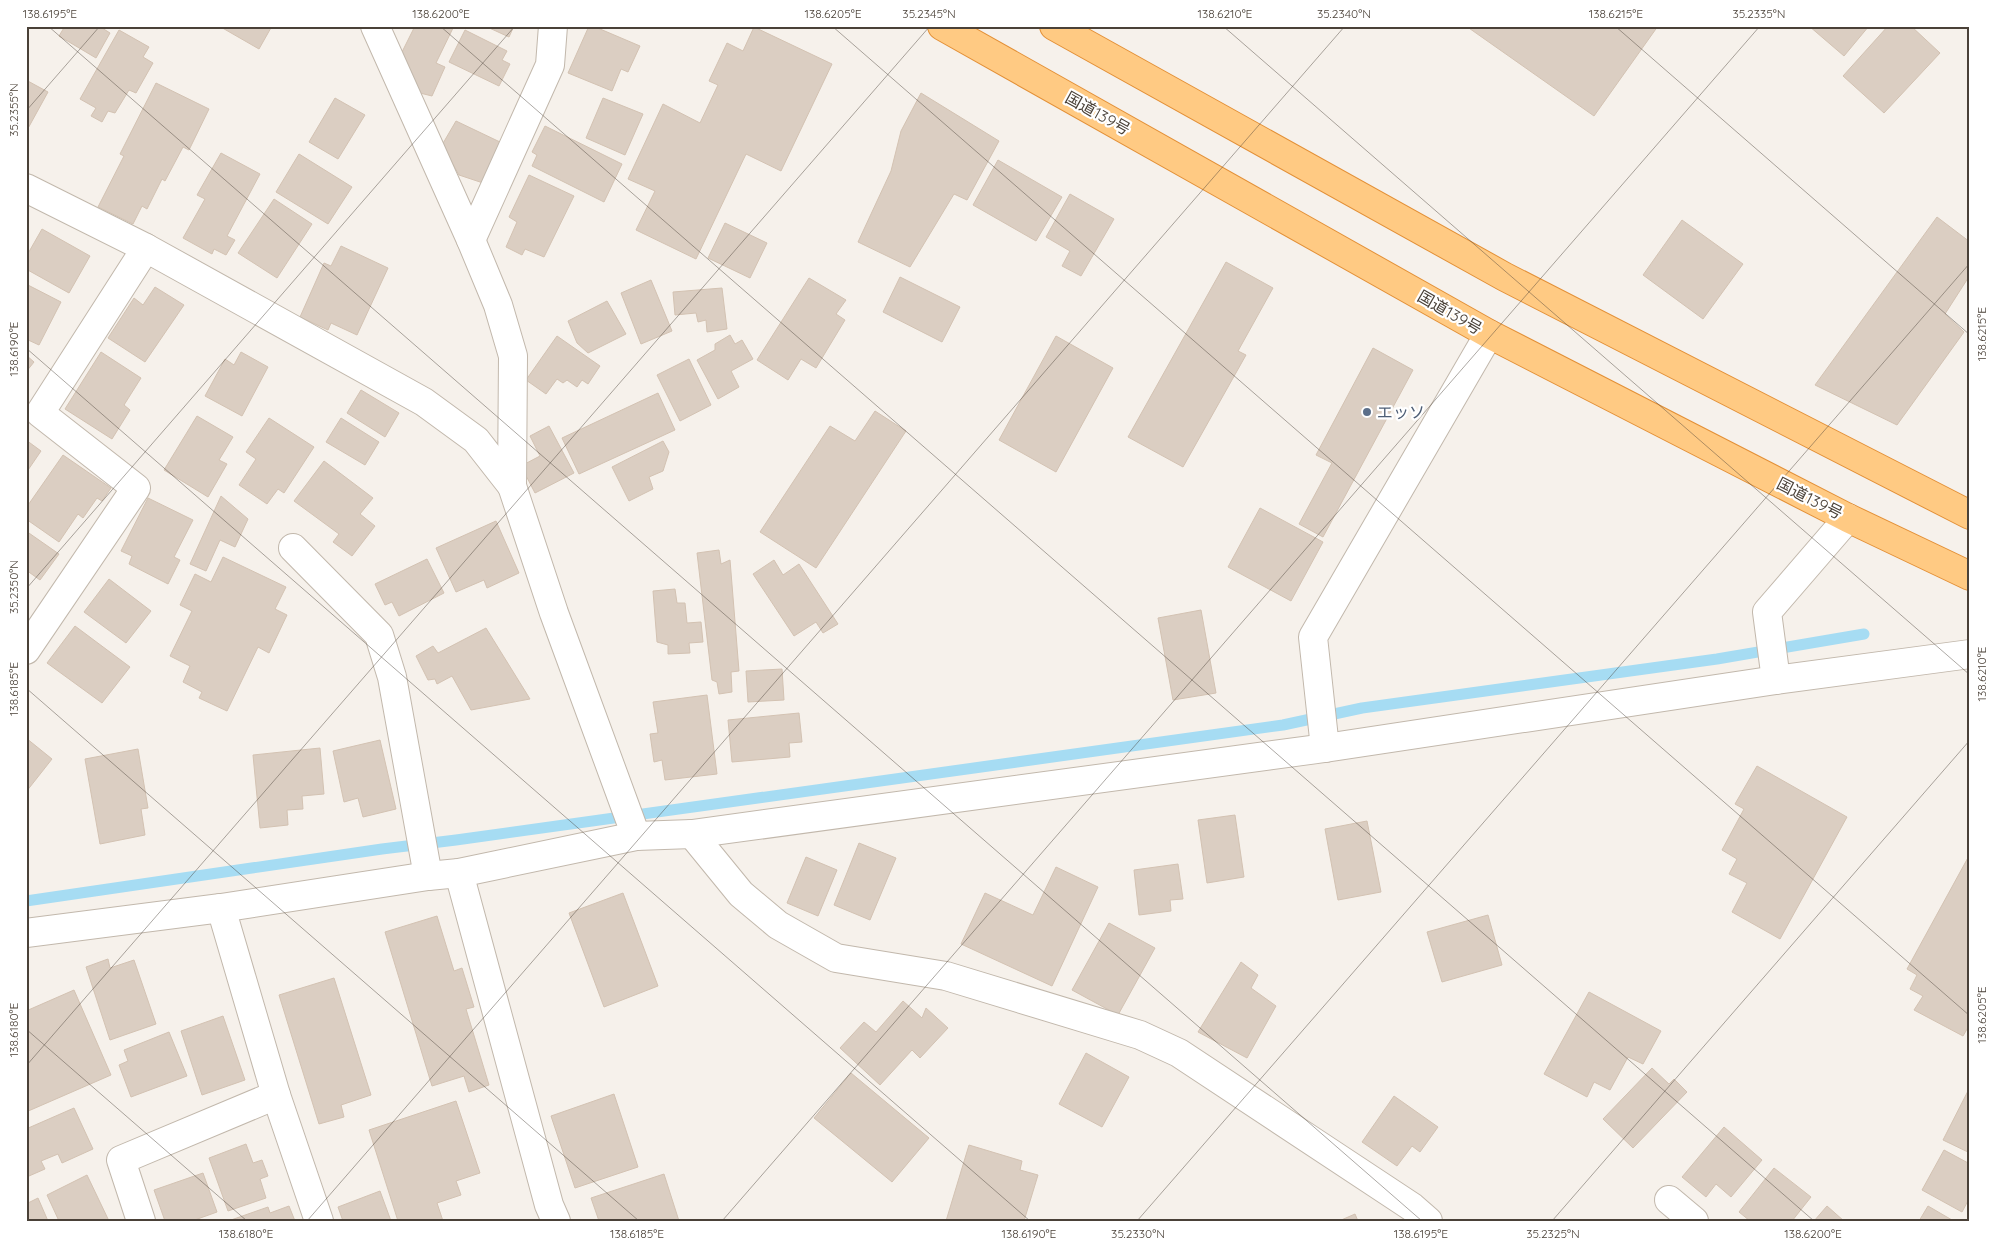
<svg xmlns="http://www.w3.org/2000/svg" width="1996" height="1247" viewBox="0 0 1996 1247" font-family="Quicksand,'Noto Sans JP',sans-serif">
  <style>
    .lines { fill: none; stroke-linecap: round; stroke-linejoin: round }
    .stream { stroke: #a6dcf3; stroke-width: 11 }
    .building { fill: #dbcec2; stroke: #d3c2b2 }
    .minor-casing { stroke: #c2b8ac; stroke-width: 30 }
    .tertiary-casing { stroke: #c2b8ac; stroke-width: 30 }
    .trunk-casing { stroke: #e39037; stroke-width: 30 }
    .minor { stroke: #fff; stroke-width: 28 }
    .tertiary { stroke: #fff; stroke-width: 28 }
    .trunk { stroke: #ffca83; stroke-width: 28 }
    .ticks { fill: none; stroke: #4a4138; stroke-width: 1; stroke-opacity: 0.45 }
    .service-dot { fill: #5c6f8a; stroke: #fff; stroke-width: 2 }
    .labels { text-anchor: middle; stroke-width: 4.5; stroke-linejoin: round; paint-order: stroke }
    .street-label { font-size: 16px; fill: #4a4138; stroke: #fff }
    .service-label { font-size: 16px; fill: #4e5e75; stroke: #fff; text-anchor: start }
    .neatline { fill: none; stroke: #4a4138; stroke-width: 2 }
    .ticks-label { font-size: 12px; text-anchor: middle; fill: #4a4138 }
  </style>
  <rect width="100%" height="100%" fill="#f6f1eb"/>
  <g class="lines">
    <polyline class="stream" points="26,901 382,849 456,840 1283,725 1362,708 1717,659 1864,634"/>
  </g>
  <g class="building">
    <polygon points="65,26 99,26 110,33 96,58 59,36"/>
    <polygon points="219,26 272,26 259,49"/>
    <polygon points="415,26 454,26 436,63 445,67 432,96 416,92 401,54"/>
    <polygon points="485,26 514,26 509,37"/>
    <polygon points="589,26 593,26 640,46 628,72 621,69 612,91 568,73"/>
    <polygon points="1466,26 1658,26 1594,116"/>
    <polygon points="1809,26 1869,26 1844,56"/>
    <polygon points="1888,26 1911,26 1940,53 1884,113 1843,76"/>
    <polygon points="754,27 832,64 781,171 746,154 696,259 636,230 655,191 628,179 663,104 700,123 718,85 709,81 727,43 743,51"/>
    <polygon points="119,30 149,47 143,57 153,63 136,93 129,90 115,113 108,111 102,122 91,116 96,108 80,99"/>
    <polygon points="465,30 507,51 502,60 510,64 499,86 449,62"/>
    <polygon points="26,80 48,92 26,132"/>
    <polygon points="156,83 209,109 189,150 183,147 165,181 162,179 147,209 142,206 133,224 98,207 124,156 120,154"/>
    <polygon points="921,93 999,141 967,200 954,194 910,267 858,242 891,171 901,131"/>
    <polygon points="335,98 365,115 338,159 309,142"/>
    <polygon points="603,98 643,114 625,155 586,138"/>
    <polygon points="456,121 500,142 483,183 459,175 442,145"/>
    <polygon points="545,126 622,164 604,202 532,166 537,155 532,152"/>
    <polygon points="221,153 260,174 227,236 235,240 226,255 214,249 212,254 183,238 205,199 197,195"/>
    <polygon points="299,154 352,187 328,224 276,192"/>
    <polygon points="998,160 1062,197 1036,241 973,205"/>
    <polygon points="529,175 574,196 544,257 525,249 522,255 506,247 517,222 509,217"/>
    <polygon points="1070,194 1114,219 1081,276 1062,266 1070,251 1046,237"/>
    <polygon points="274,199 312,224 277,278 238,253"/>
    <polygon points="1937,217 1970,242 1970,275 1945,314 1964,332 1897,425 1815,385"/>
    <polygon points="1682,220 1743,264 1703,319 1643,275"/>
    <polygon points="725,223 767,243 750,278 708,258"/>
    <polygon points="42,229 90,256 69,293 26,269 26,257"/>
    <polygon points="341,246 388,268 357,335 331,323 328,330 300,317 324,263 331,266"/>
    <polygon points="1226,262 1273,288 1238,351 1246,355 1183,467 1128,437"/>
    <polygon points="900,277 960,307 942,342 883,312"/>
    <polygon points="809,278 846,300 836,314 845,320 816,368 801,359 788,380 757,360"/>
    <polygon points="651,280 672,331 641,344 621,293"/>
    <polygon points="26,284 61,302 39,345 26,339"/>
    <polygon points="155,287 184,305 145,362 108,338 134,298 143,305"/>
    <polygon points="722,288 727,329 707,332 706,320 698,322 696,313 675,315 673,292"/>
    <polygon points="607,301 626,334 588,353 577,343 568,321"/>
    <polygon points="730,335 735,344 742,340 753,359 731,371 739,387 718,399 697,360 715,350 715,344"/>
    <polygon points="557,336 600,366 588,384 582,380 577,387 567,380 563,383 557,379 546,394 526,380"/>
    <polygon points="1056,336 1113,368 1056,472 999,440"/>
    <polygon points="1373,348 1413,370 1323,537 1299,524 1332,463 1316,455"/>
    <polygon points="101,352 141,378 124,405 130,410 112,439 65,409"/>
    <polygon points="241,352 268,367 242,416 205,396 225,359 234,365"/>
    <polygon points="26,355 34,362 26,372"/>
    <polygon points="689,359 711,405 680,421 657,375"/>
    <polygon points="361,390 399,413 385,437 347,413"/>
    <polygon points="658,393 675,430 579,474 562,438"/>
    <polygon points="875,411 906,431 816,568 760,532 830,426 855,441"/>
    <polygon points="197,416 233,437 219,460 227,464 208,497 164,470"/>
    <polygon points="269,418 314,447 284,493 278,489 267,504 239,485 256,459 246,452"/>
    <polygon points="341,418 379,442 365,465 326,442"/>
    <polygon points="549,426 574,473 535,493 521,466 540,456 530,436"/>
    <polygon points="26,440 41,451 26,473"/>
    <polygon points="663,441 669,452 663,471 649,477 653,489 629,501 612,467"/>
    <polygon points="63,455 111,488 102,501 97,498 83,518 78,514 59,542 26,519 26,508"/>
    <polygon points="324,461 373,498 360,514 375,526 352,556 333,542 339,534 294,501"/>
    <polygon points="221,496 248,519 235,547 220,540 206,571 190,564"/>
    <polygon points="148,498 193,520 174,557 180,560 168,584 129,564 132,556 121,551"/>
    <polygon points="1260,508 1323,542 1291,601 1228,567"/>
    <polygon points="496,521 519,573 487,588 484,580 456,592 436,548"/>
    <polygon points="26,531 59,554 40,580 26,570"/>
    <polygon points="719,550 721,564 730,560 739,671 731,672 732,692 719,694 717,682 712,680 697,553"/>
    <polygon points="223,557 286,587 275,609 287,615 269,653 258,647 227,711 199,698 202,692 183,682 190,666 170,656 192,611 180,605 195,574 211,582"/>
    <polygon points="427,559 444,593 399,616 392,602 385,605 375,584"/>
    <polygon points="774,560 783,575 799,564 838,624 823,633 816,622 794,636 753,574"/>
    <polygon points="109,579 151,611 126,643 84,612"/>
    <polygon points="675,589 677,603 685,603 687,623 701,622 703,642 689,643 690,653 668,654 668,645 657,642 653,591"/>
    <polygon points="1201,610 1216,693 1173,700 1158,618"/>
    <polygon points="75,626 130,667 102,703 47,663"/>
    <polygon points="486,628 530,699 471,710 452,676 437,684 435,679 428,680 416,656 433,646 438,653"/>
    <polygon points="782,669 784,700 748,702 746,671"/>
    <polygon points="707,695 717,774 665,780 662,760 654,762 650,734 658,733 653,702"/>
    <polygon points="799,713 802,742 789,743 790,757 732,762 728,720"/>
    <polygon points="26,738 52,759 26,792"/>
    <polygon points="380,740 396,809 363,817 358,798 344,802 333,751"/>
    <polygon points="320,748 324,794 302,796 303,809 287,810 288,825 260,828 253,755"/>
    <polygon points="138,749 148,808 141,809 145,835 100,844 85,759"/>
    <polygon points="1757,766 1847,817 1780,939 1732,912 1747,883 1729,874 1737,859 1722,850 1744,809 1735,804"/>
    <polygon points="1235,815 1244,877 1207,883 1198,820"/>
    <polygon points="1367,821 1381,892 1338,900 1325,829"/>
    <polygon points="859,843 896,858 870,920 834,905"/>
    <polygon points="1970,854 1970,1024 1963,1036 1914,1010 1923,996 1910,989 1917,975 1907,969"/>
    <polygon points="806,857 837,870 818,916 787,903"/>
    <polygon points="1178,864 1183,899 1170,900 1171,911 1139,915 1134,870"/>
    <polygon points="1056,867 1098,887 1052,986 961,944 985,893 1033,915"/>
    <polygon points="623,893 658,986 604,1007 569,913"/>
    <polygon points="1488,915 1502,965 1442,982 1427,932"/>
    <polygon points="437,916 454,971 462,968 474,1007 466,1009 489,1085 469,1092 464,1076 432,1086 385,932"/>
    <polygon points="1109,923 1155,948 1118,1015 1072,990"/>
    <polygon points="108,959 110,968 134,960 156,1024 110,1040 86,967"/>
    <polygon points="1241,962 1258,975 1251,988 1276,1006 1247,1058 1198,1032"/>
    <polygon points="334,978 371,1095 341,1105 344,1117 319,1124 279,995"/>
    <polygon points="74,990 111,1075 26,1112 26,1011"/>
    <polygon points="1589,992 1661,1031 1643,1064 1628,1057 1610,1090 1594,1082 1587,1097 1544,1074"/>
    <polygon points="903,1001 922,1018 926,1008 948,1028 920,1058 912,1050 880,1085 840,1048 864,1022 876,1032"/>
    <polygon points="223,1016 245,1080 202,1095 181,1031"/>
    <polygon points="169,1032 187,1076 131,1097 119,1065 128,1061 124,1050"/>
    <polygon points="1086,1053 1129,1077 1102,1127 1059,1104"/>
    <polygon points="1652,1068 1669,1084 1674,1079 1687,1092 1633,1148 1603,1119"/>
    <polygon points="851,1073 929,1138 892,1182 814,1118"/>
    <polygon points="1970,1087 1970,1153 1943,1140"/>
    <polygon points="614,1094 638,1167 575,1188 551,1116"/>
    <polygon points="1394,1096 1438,1127 1420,1152 1412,1146 1397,1166 1362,1142"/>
    <polygon points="456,1101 480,1173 456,1181 461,1195 437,1203 443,1221 398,1221 369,1130"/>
    <polygon points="74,1108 93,1149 62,1163 58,1154 41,1161 45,1169 29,1176 26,1171 26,1129"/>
    <polygon points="1724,1127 1762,1160 1731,1197 1716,1184 1706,1197 1682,1177"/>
    <polygon points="246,1144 253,1163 262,1160 268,1176 260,1179 266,1198 228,1211 209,1158"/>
    <polygon points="969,1145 1022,1161 1020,1170 1038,1175 1024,1221 946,1221"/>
    <polygon points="1944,1150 1970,1164 1970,1197 1962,1212 1922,1190"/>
    <polygon points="1774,1168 1811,1197 1792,1221 1750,1221 1739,1212"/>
    <polygon points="203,1173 217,1212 192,1221 165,1221 154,1190"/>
    <polygon points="664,1174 679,1221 599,1221 591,1198"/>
    <polygon points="87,1175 109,1221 59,1221 47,1195"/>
    <polygon points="380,1191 391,1221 343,1221 338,1207"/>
    <polygon points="38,1198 48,1221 26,1221 26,1204"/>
    <polygon points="289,1206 295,1221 231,1220 268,1207 270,1213"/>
    <polygon points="1827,1206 1844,1221 1814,1221"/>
    <polygon points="1928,1206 1952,1220 1951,1221 1919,1221"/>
    <polygon points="1355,1214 1358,1221 1339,1221"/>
  </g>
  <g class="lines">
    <g class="minor-casing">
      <g id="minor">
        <polyline points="375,26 471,240 498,305 513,356 512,486 554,613 636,836"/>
        <polyline points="26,188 146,248 424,402 476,440 512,486"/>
        <polyline points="471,240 550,65 553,26"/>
        <polyline points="293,548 379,635 392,677 428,876"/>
        <polyline points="26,650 136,488 40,413 146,248"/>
        <polyline points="1776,680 1767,612 1848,518"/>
        <polyline points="1325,748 1313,637 1489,334"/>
        <polyline points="692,834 741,894 778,925 836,958 946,976 1140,1035 1179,1053 1412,1207 1428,1221"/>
        <polyline points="459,873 549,1205 556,1221"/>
        <polyline points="276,1095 319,1221"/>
        <polyline points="1669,1200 1694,1221"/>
        <polyline points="141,1221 121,1160 276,1095 221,908"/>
      </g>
    </g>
    <g class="tertiary-casing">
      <polyline id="tertiary" points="26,933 221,908 428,876 459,873 636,836 692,834 1325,748 1776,680 1970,654"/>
    </g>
    <g class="trunk-casing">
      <g id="trunk">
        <polyline points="942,26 1489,334 1848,518 1970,576"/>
        <polyline points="1054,26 1505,277 1970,515"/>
      </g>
    </g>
    <use href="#minor" class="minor"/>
    <use href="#tertiary" class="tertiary"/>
    <use href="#trunk" class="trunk"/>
  </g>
  <path class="ticks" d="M48 26 1422 1221M440 26 1814 1221M832 26 1970 1016M1223 26 1970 675M1615 26 1970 335M26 111 100 26M26 348 1030 1221M26 589 515 26M26 688 639 1221M26 1029 247 1221M26 1066 930 26M307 1221 1345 26M722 1221 1760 26M1137 1221 1970 263M1552 1221 1970 740M1967 1221 1970 1217"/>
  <circle class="service-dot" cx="1367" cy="412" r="5"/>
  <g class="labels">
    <g class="street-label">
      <text transform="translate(1098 113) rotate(29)" y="6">国道139号</text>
      <text transform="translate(1450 312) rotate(30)" y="6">国道139号</text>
      <text transform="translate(1810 498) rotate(27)" y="6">国道139号</text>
    </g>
    <g class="service-label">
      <text x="1377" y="418">エッソ</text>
    </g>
  </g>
  <rect width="1996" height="1247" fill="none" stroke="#ffffff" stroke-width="55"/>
  <rect x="28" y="28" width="1940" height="1192" class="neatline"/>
  <g class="ticks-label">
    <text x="50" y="18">138.6195°E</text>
    <text x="441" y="18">138.6200°E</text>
    <text x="833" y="18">138.6205°E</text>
    <text x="929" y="18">35.2345°N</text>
    <text x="1225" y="18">138.6210°E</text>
    <text x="1344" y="18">35.2340°N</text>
    <text x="1616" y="18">138.6215°E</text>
    <text x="1759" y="18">35.2335°N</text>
    <text transform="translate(14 110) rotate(-90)" y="4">35.2355°N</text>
    <text transform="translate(1982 334) rotate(-90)" y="4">138.6215°E</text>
    <text transform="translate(14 349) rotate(-90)" y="4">138.6190°E</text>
    <text transform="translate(14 587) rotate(-90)" y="4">35.2350°N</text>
    <text transform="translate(1982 674) rotate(-90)" y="4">138.6210°E</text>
    <text transform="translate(14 689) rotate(-90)" y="4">138.6185°E</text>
    <text transform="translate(1982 1015) rotate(-90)" y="4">138.6205°E</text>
    <text transform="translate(14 1030) rotate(-90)" y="4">138.6180°E</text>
    <text x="246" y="1238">138.6180°E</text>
    <text x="637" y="1238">138.6185°E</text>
    <text x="1029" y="1238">138.6190°E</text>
    <text x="1138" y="1238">35.2330°N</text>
    <text x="1421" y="1238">138.6195°E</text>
    <text x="1553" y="1238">35.2325°N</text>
    <text x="1813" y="1238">138.6200°E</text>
  </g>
</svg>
